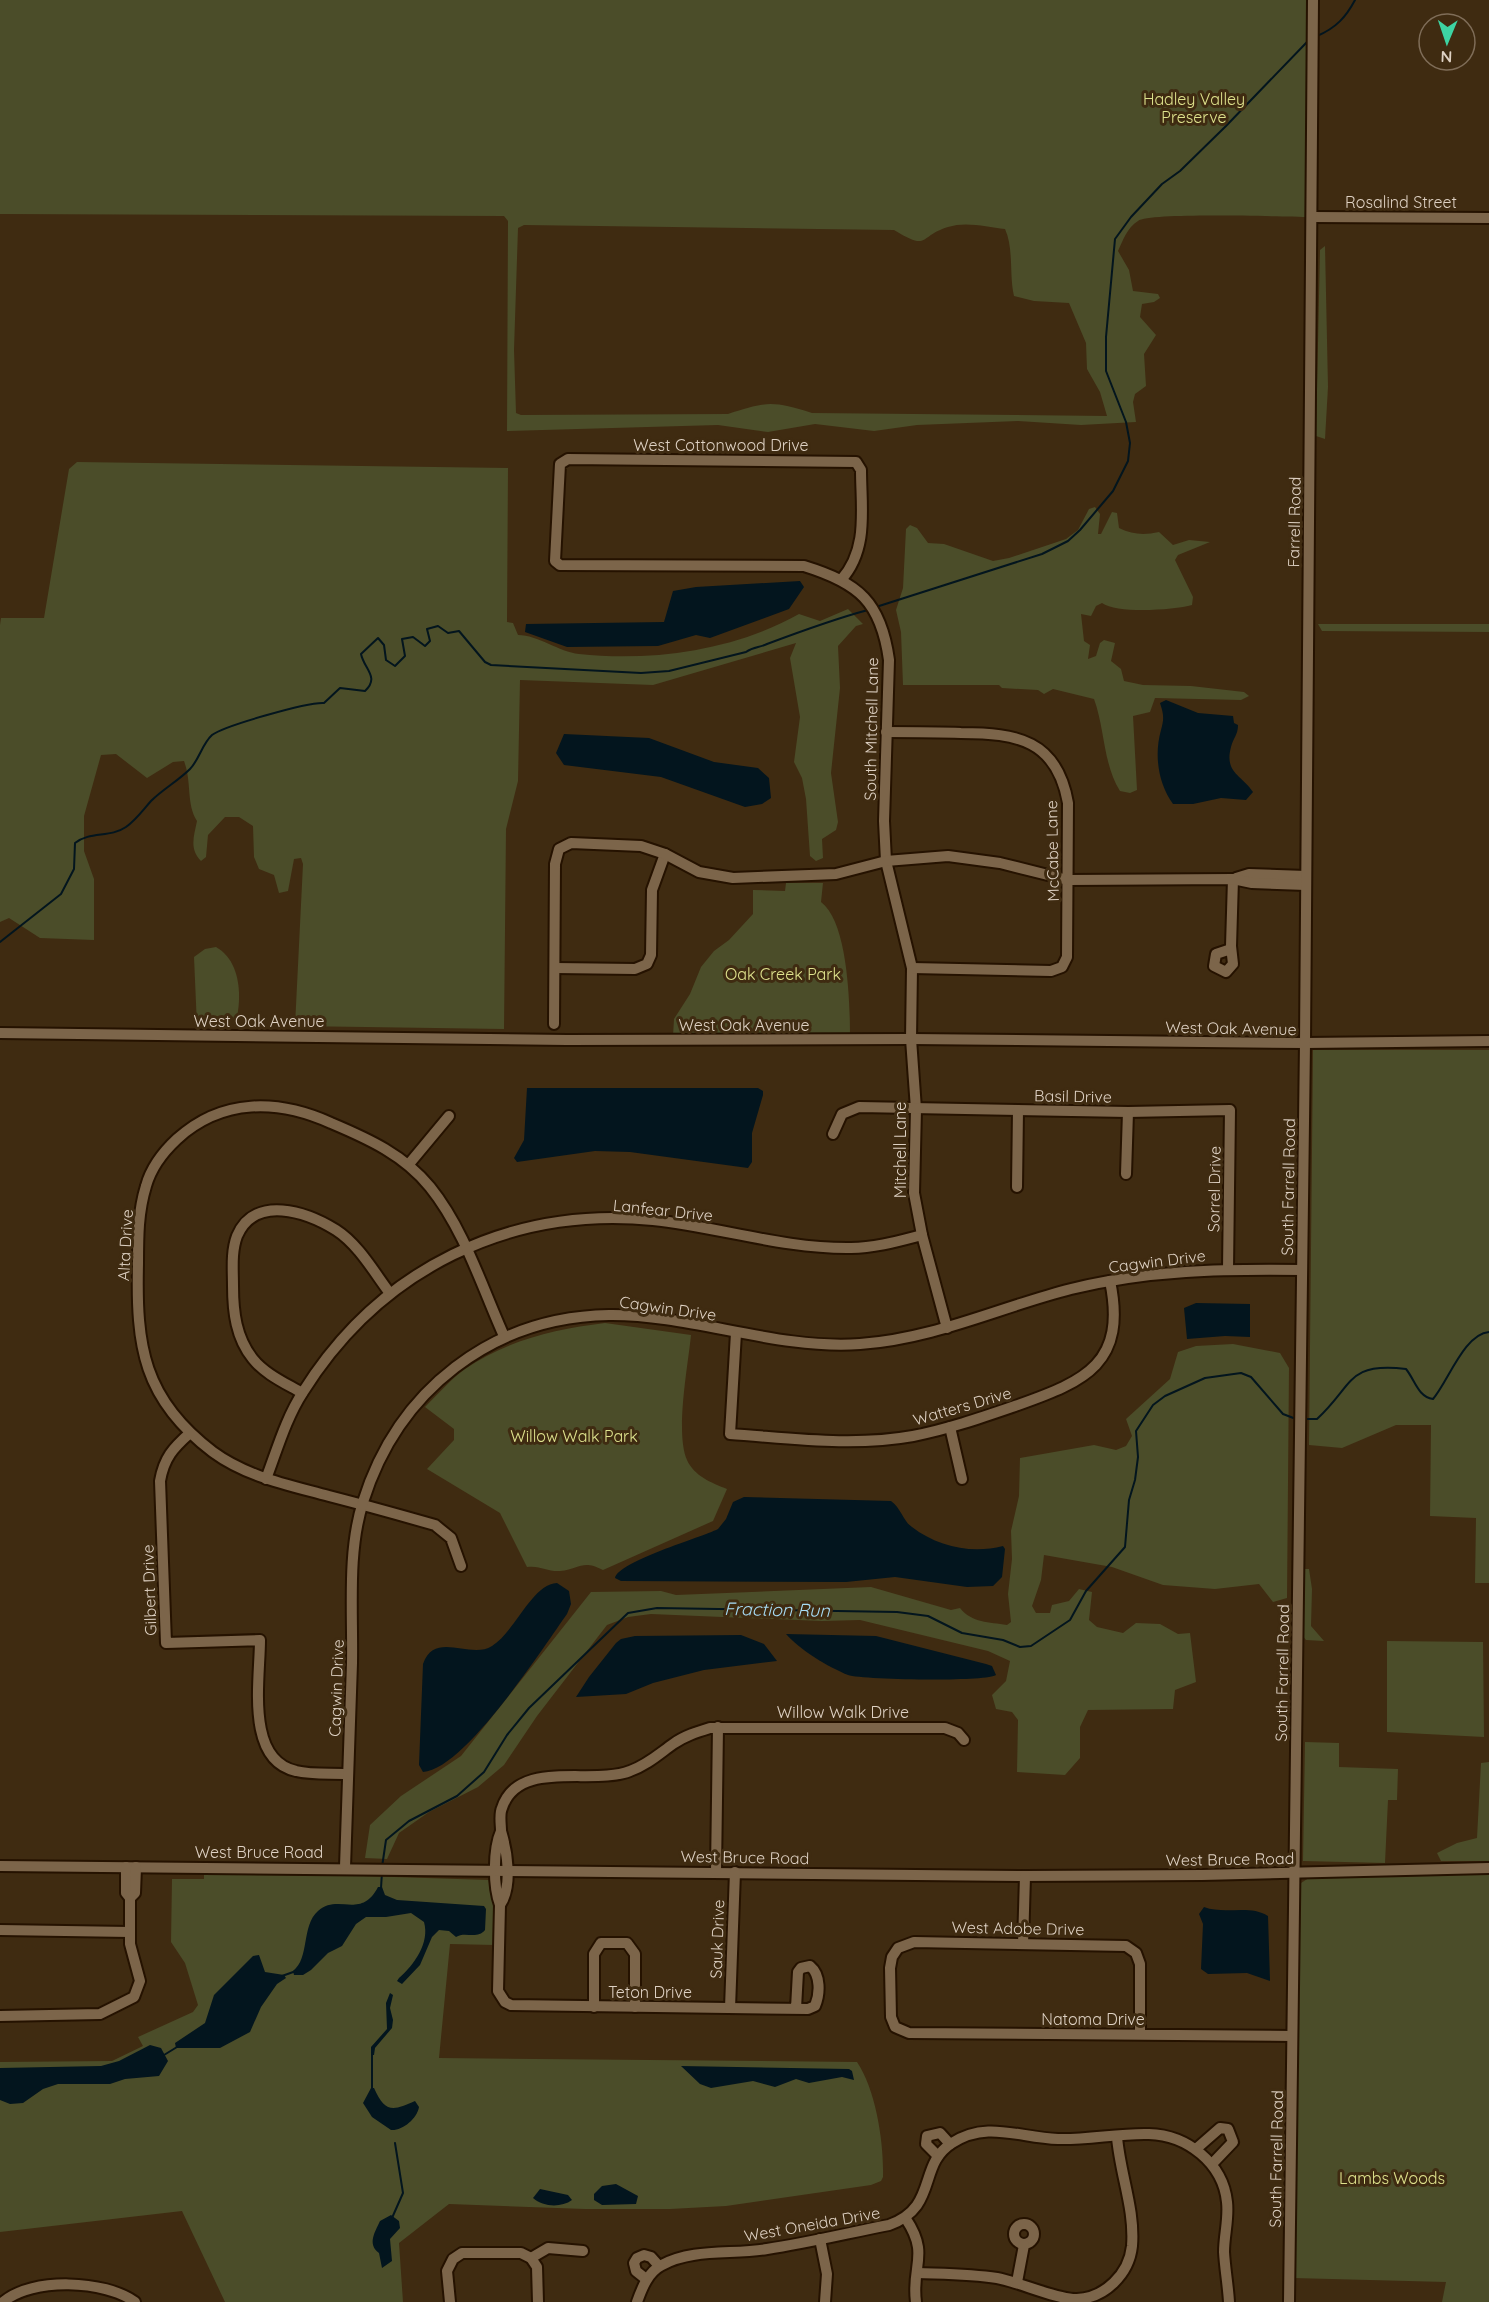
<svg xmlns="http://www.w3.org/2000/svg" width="1489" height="2302" viewBox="0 0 1489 2302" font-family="Quicksand,sans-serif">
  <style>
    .green { fill: #4b4d29; fill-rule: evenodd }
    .water { fill: #03151e }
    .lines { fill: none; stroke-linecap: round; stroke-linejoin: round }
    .stream { stroke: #03151e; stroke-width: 2 }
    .minor-casing { stroke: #251200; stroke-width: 14 }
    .minor { stroke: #7c654a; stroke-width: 10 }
    .labels { text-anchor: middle; stroke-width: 6; stroke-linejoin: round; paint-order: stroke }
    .park-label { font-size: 16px; fill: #dee28d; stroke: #3f2b11 }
    .street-label { font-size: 16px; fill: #ded1c3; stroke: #3f2b11 }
    .water-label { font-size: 18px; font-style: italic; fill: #a7dcf5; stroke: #3f2b11 }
  </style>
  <rect width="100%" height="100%" fill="#3f2b11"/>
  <g class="green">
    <path d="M0 0H1311L1309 217C1283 217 1151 212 1138 221 1127 228 1123 240 1118 251L1129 270 1133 291 1158 294 1160 298 1154 302 1142 304 1140 317 1156 335 1144 354 1146 386 1135 394 1133 402 1136 422 1081 425 1018 421 917 425 874 431 815 424 768 432 718 425 507 431 508 221 504 216 0 214ZM524 225 894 230C930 252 918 236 948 227 966 221 987 227 1005 229 1014 249 1009 275 1014 296L1034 301 1069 303 1086 343 1087 369 1100 392 1107 416 812 413C773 401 767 401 728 414L521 415 516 413 514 350 518 228Z"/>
    <polygon points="1325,246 1328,387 1325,439 1316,436 1320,250"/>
    <path d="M77 462 508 468 507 622 513 623 518 635C538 635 559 652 579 654 652 662 735 650 799 614L820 621 848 609 863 624 856 626 838 646 840 688 831 773 838 822 836 830 822 839 823 858 816 861 810 856 806 799 802 778 794 762 800 717 790 658 796 643 653 685 520 680 518 781 506 829 504 1029 295 1026 303 864 301 858 294 859 288 891 279 893 274 875 259 869 254 857 253 826 239 817H225L208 835 206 857 201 861C189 849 194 836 197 821 186 804 192 782 184 761L173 762 147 778 116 754 101 755 84 816V851L94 879V940L40 938 9 918 0 922V625L1 618H44L69 469Z"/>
    <path d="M1095 507 1100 514 1098 534H1101L1112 512 1117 513 1119 528C1133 535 1145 535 1159 532L1173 545 1189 540 1210 542 1178 555 1175 560 1193 597 1192 605C1174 610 1117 614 1102 603L1096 606 1091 616 1081 614 1084 641 1090 645 1088 659 1096 656 1100 643 1104 640 1115 643 1111 661 1121 669 1124 681 1143 685 1191 686 1244 692 1249 696 1241 700 1155 698 1150 712 1133 716 1137 790 1130 793 1120 791C1103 764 1105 729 1094 699L1053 689 1044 694 1038 690 1002 688 999 685H903L901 632 896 610 903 588 906 529 910 525 917 528 928 543 944 544 993 561 1009 558 1066 539 1078 530 1089 509Z"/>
    <polygon points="1318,624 1489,624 1489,632 1322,631"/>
    <path d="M786 883H823L821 902C848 922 850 1004 850 1037L673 1036 674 1019 690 994 701 967 714 951 729 940 753 914V890L785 891Z"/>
    <path d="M216 947C239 960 242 992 237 1017L227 1024 197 1026 194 957 205 949Z"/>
    <polygon points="1313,1050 1489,1050 1489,1583 1475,1583 1476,1518 1430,1516 1431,1425 1396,1425 1342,1448 1309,1445"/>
    <path d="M605 1323 691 1335C688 1366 675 1433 687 1460 694 1476 712 1483 727 1489L713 1521 603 1570C582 1559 580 1569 560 1571 548 1572 540 1565 527 1567L500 1513 427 1469 454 1440V1429L425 1407C438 1394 451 1379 465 1369 508 1340 555 1329 605 1323Z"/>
    <path d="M1233 1344 1280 1353 1289 1368 1287 1598 1273 1602 1259 1584 1215 1589 1163 1585 1112 1567 1044 1555 1041 1580 1032 1606 1036 1613H1050L1052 1605 1069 1601 1079 1589 1092 1592 1089 1620 1097 1627 1123 1633 1136 1623 1160 1624 1178 1634 1190 1633 1196 1682 1175 1690 1173 1709 1088 1710 1080 1727V1758L1065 1775 1017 1772 1018 1720 1012 1712 996 1709 992 1695 1006 1681 1010 1661 988 1651 860 1620 822 1621 651 1614 628 1617 607 1625 537 1716 504 1765 478 1787 429 1812 399 1833 387 1859 365 1858 370 1825 401 1796 461 1756 591 1592 661 1591 676 1595 871 1587 951 1610 960 1608C972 1623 989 1622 1007 1625L1011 1622 1008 1594 1012 1559 1011 1531 1019 1496 1020 1458 1094 1445 1116 1450 1126 1446 1132 1436 1126 1419 1170 1379 1178 1352 1196 1346Z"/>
    <polygon points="1302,1569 1309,1569 1312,1589 1311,1626 1324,1641 1306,1640 1301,1634"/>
    <polygon points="1387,1641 1483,1642 1484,1737 1387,1732"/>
    <polygon points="1305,1742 1339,1743 1339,1767 1398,1769 1397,1800 1388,1800 1385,1863 1303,1861"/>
    <polygon points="1489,1762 1489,1861 1441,1861 1437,1853 1457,1843 1477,1838 1481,1763"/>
    <path d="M204 1871 489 1880 495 1887 494 1945 450 1944 439 2058 857 2062C876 2090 884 2143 883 2177L881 2181 871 2185 726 2206 670 2209H585L449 2204 399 2243 403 2302H225L182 2211 0 2232V2062L112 2061 143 2046 138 2037 193 2012 198 2005 185 1963 171 1942 172 1879H204Z"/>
    <polygon points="1489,1872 1489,2302 1442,2302 1446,2282 1293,2278 1301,1883 1312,1876"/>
  </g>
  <g class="water">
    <polygon points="800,581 804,587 789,609 710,638 696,635 658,646 567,647 525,632 526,624 664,622 673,591 696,587"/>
    <path d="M1166 700 1198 713 1233 716 1234 723 1238 725C1238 735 1233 738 1231 747 1224 773 1242 775 1253 792L1246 800 1221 798 1193 804H1173C1158 783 1154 755 1161 730 1164 719 1164 715 1160 703Z"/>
    <polygon points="564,734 649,738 714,762 758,768 769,778 771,798 762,804 745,807 661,777 564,765 556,753"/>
    <polygon points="527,1088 758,1088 763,1091 763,1095 752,1133 752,1162 748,1168 630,1152 595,1151 517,1162 514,1158 524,1140"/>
    <polygon points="1196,1303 1250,1304 1250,1337 1225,1336 1187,1339 1184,1308"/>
    <path d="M744 1497 891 1501C901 1508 903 1521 912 1527 938 1547 972 1554 1003 1546L1005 1549 1002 1577 993 1586 967 1587 895 1577 846 1582 621 1581 615 1578C619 1561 700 1538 718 1529L726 1519 733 1502Z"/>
    <path d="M557 1583 569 1591 571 1604 567 1614C542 1649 465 1769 423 1772L419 1765 423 1664C435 1630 470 1660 492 1646 515 1632 532 1584 557 1583Z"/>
    <path d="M786 1634 876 1636 986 1664 992 1666 996 1675C988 1682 862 1680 848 1675 828 1667 800 1650 786 1634Z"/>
    <polygon points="741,1635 764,1644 777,1661 704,1670 653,1683 626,1694 576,1697 589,1677 616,1643 621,1639 635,1636"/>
    <path d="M378 1887H382L385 1895 397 1900 484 1906 486 1909 485 1930C477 1940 465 1931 456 1937L449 1931 439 1930 432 1937 420 1965 402 1984 397 1981 399 1978C414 1965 430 1943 424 1922L411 1913 386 1917H366L356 1924 342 1946 328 1953 311 1970 303 1975H294L293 1971C310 1958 301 1926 318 1911 338 1893 361 1920 378 1887Z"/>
    <path d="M1204 1907C1225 1915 1250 1904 1268 1916L1270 1981 1247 1973 1208 1974 1201 1969 1203 1924 1199 1914Z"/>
    <polygon points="259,1955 265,1972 284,1975 286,1978 277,1984 261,2007 250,2032 220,2048 176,2048 175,2043 205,2023 214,1995 253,1956"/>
    <polygon points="390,1993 393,1995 390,2008 393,2020 392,2028 375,2048 374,2055 371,2055 371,2047 387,2029 386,2003"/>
    <polygon points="150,2045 161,2048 168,2061 159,2076 125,2079 110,2084 58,2084 43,2089 23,2103 10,2104 0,2100 0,2068 101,2066 119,2061"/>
    <polygon points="681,2066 849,2069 852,2071 854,2080 842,2077 809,2083 796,2079 775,2087 753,2081 711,2088 700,2084"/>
    <path d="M371 2088H374C385 2113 393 2111 415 2101L419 2107C417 2119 402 2131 391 2130L372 2117 363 2103Z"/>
    <polygon points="616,2184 638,2196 636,2204 602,2205 594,2200 594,2194 602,2186"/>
    <path d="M540 2189 568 2195 572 2200C561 2208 543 2207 533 2198Z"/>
    <path d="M391 2215 399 2221 400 2228 390 2239 392 2261 382 2268 379 2253C367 2244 375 2232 380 2221Z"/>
  </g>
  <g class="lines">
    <g class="stream">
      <path d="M1317 36C1336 28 1346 17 1355 0"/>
      <polyline points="876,607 1042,554 1068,541 1080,530 1113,491 1128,461 1130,443 1126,422 1106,371 1106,337 1115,239 1131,217 1162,184 1180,171 1226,126 1307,42"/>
      <path d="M0 942 61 894 74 869 75 843C90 831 110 838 126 827 136 820 143 810 151 801 163 789 178 781 190 769 199 760 202 744 212 735 224 726 307 702 324 703L340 688 365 691C380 677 364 669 361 654L378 638 384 645 386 660 395 666 405 656 402 639 413 637 425 646 430 641 427 629 438 626 448 633 459 631 485 662 491 665 641 673 669 671 746 652C754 646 759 648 767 644 799 632 834 619 868 610"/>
      <path d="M1305 1419H1317C1354 1385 1346 1362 1406 1369 1415 1380 1418 1397 1433 1399 1448 1382 1464 1334 1489 1332"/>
      <polyline points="382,1867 386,1840 409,1821 457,1796 484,1772 507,1735 529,1708 628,1613 657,1608 897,1612 928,1616 962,1633 1003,1640 1020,1647 1031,1646 1070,1620 1086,1591 1125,1547 1129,1500 1135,1480 1138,1457 1136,1431 1153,1405 1165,1396 1205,1378 1241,1373 1251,1377 1283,1414 1296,1419"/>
      <polyline points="381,1888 382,1872"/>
      <polyline points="282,1976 296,1971"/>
      <polyline points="164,2055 177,2047"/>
      <polyline points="372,2089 372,2053"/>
      <polyline points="392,2218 403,2193 395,2143"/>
    </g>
    <g class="minor-casing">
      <g id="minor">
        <polyline points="1312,217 1489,218"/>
        <path d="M841 580C869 549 861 508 861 470L856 462 568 459 560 464 555 561 560 565 804 566C859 583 881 602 889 660L884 821 886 861 912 968 911 1039 916 1109 914 1193 922 1235 947 1328"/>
        <path d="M886 732C911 732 936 732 961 733 1017 733 1057 740 1068 803L1067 957 1062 967 1051 971 912 968"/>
        <polyline points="1236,878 1249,874 1306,876"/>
        <polyline points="1231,949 1216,954 1214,966 1226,972 1233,964 1231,946 1233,879"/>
        <polyline points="555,968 635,969 647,964 651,955 652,890 665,854"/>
        <polyline points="554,1024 555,864 559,849 571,843 641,846 665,854 699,872 733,878 836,874 886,861 948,856 1000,863 1068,880 1233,879 1252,883 1306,885"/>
        <polyline points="0,1033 567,1040 911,1039 1305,1043 1489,1041"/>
        <polyline points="833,1134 842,1114 859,1107 1128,1112 1230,1110 1228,1269"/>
        <polyline points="409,1164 449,1116"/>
        <polyline points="1126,1174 1128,1112"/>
        <polyline points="1017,1187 1018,1110"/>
        <path d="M736 1333 730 1434C790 1438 852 1447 913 1436 949 1429 983 1417 1018 1405 1086 1381 1127 1363 1110 1281"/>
        <path d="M302 1393C285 1383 265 1374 253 1359 236 1338 233 1312 233 1286 233 1270 231 1252 237 1236 255 1194 307 1212 336 1230 358 1244 374 1272 389 1292"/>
        <polyline points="950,1427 962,1479"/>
        <path d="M190 1433C173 1448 164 1458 160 1481L166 1643 260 1640C260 1679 245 1760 296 1771 312 1775 331 1773 347 1774"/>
        <path d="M266 1479C277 1450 286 1418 303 1392 380 1269 509 1206 653 1220 719 1227 784 1249 851 1248 875 1248 899 1241 922 1235"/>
        <path d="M461 1566 451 1538 435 1525C400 1515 364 1505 329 1496 289 1485 247 1477 213 1452 143 1399 136 1346 138 1264 138 1237 138 1212 146 1186 151 1168 163 1152 177 1139 222 1098 278 1099 331 1123 369 1139 404 1155 430 1187 464 1229 482 1287 504 1336"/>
        <path d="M501 1831C501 1824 499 1814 502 1808 518 1758 593 1786 630 1771 647 1765 659 1754 673 1744 684 1736 697 1732 710 1728H945L958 1733 964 1740"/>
        <path d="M501 1831C507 1851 513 1886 500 1905 493 1886 493 1849 501 1831Z"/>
        <polyline points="0,1866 1025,1876 1202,1875 1489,1868"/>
        <polyline points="126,1867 126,1893 130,1898"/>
        <path d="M345 1867C347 1799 350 1731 352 1663 353 1611 347 1552 363 1502 398 1390 492 1317 609 1315 691 1314 776 1350 860 1344 934 1339 1000 1307 1071 1289 1148 1270 1223 1269 1302 1270"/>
        <polyline points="716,1871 718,1727"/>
        <path d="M500 1905 498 1991 505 2002 511 2005 808 2009 815 2006C820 1994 821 1975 810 1966L801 1968 798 1972 796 2008"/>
        <polyline points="0,1930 130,1932"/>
        <polyline points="1023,1944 1025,1876"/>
        <polyline points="594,2007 594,1954 601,1943 627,1943 635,1954 635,2007"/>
        <polyline points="730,2008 735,1872"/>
        <polyline points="0,2016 100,2014 134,1997 140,1981 130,1944 130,1898 135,1893 136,1867"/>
        <polyline points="1140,2034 1140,1964 1136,1953 1126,1946 914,1942 898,1948 892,1957 890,1968 891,2017 895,2027 909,2033 1292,2036"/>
        <polyline points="1196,2149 1220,2128 1228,2129 1233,2142 1212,2164"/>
        <polyline points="938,2156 926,2144 927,2136 940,2133 950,2144"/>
        <path d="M906 2219C930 2255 911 2266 916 2302"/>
        <circle cx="1024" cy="2234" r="10"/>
        <polyline points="820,2239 827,2274 825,2302"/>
        <polyline points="531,2258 548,2248 583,2251"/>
        <path d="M918 2273C944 2274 971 2274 997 2278 1019 2282 1058 2300 1077 2299 1105 2298 1129 2274 1132 2246 1135 2209 1120 2174 1117 2137"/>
        <polyline points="646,2279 636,2271 634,2263 637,2258 644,2255 651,2257 659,2266"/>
        <polyline points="1017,2282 1024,2245"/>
        <path d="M3 2302C32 2277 105 2280 135 2302"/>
        <polyline points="450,2302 447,2271 453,2259 462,2253 521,2253 531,2258 537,2267 538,2302"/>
        <path d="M637 2302C642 2288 648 2272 662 2265 693 2248 733 2255 767 2249 808 2243 848 2233 889 2225 939 2207 917 2165 952 2143 987 2120 1020 2138 1058 2139 1088 2140 1119 2133 1149 2134 1187 2135 1223 2163 1227 2202 1229 2219 1224 2235 1224 2252 1225 2269 1228 2285 1229 2302"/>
        <polyline points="1289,2302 1305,1043 1313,0"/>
      </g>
    </g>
    <use href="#minor" class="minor"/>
  </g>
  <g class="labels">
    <g class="park-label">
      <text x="1194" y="105">Hadley Valley<tspan x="1194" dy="18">Preserve</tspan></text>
      <text x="783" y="980">Oak Creek Park</text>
      <text x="574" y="1442">Willow Walk Park</text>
      <text x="1392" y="2184">Lambs Woods</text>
    </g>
    <g class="street-label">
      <text x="1401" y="208">Rosalind Street</text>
      <text x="721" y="451">West Cottonwood Drive</text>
      <text transform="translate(1294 522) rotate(-89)" y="6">Farrell Road</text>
      <text transform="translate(871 729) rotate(-89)" y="6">South Mitchell Lane</text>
      <text transform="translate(1052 851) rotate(-91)" y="6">McCabe Lane</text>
      <text x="259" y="1027">West Oak Avenue</text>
      <text x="744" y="1031">West Oak Avenue</text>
      <text transform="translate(1231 1028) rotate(1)" y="6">West Oak Avenue</text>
      <text transform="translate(1073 1096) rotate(1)" y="6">Basil Drive</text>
      <text transform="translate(900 1150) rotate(-90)" y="6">Mitchell Lane</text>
      <text transform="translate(1288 1187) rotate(-89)" y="6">South Farrell Road</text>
      <text transform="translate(1214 1189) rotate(-89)" y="6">Sorrel Drive</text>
      <text transform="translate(663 1210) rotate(6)" y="6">Lanfear Drive</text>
      <text transform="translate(125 1245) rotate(-87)" y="6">Alta Drive</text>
      <text transform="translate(1157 1261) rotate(-7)" y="6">Cagwin Drive</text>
      <text transform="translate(668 1308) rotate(8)" y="6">Cagwin Drive</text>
      <text transform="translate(962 1406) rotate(-16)" y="6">Watters Drive</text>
      <text transform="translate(149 1590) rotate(-92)" y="6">Gilbert Drive</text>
      <text transform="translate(1282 1673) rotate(-89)" y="6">South Farrell Road</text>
      <text transform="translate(336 1688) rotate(-88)" y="6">Cagwin Drive</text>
      <text x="843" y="1718">Willow Walk Drive</text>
      <text x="259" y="1858">West Bruce Road</text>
      <text transform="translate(745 1857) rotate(1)" y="6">West Bruce Road</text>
      <text transform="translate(1230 1859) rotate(-1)" y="6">West Bruce Road</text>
      <text transform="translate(1018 1928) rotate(1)" y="6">West Adobe Drive</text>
      <text transform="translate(717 1939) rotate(-88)" y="6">Sauk Drive</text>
      <text x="650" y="1998">Teton Drive</text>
      <text x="1093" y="2025">Natoma Drive</text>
      <text transform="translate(1276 2159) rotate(-89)" y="6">South Farrell Road</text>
      <text transform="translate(812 2224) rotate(-10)" y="6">West Oneida Drive</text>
    </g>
    <g class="water-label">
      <text transform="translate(777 1610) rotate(1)" y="6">Fraction Run</text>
    </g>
  </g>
  <g transform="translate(1447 42) rotate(182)"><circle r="28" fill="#3f2b11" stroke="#7f6d58" stroke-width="1.5"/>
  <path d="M0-4.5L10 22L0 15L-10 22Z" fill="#3dd4a3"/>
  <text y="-9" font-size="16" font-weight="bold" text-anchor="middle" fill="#ded1c3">N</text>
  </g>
</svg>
